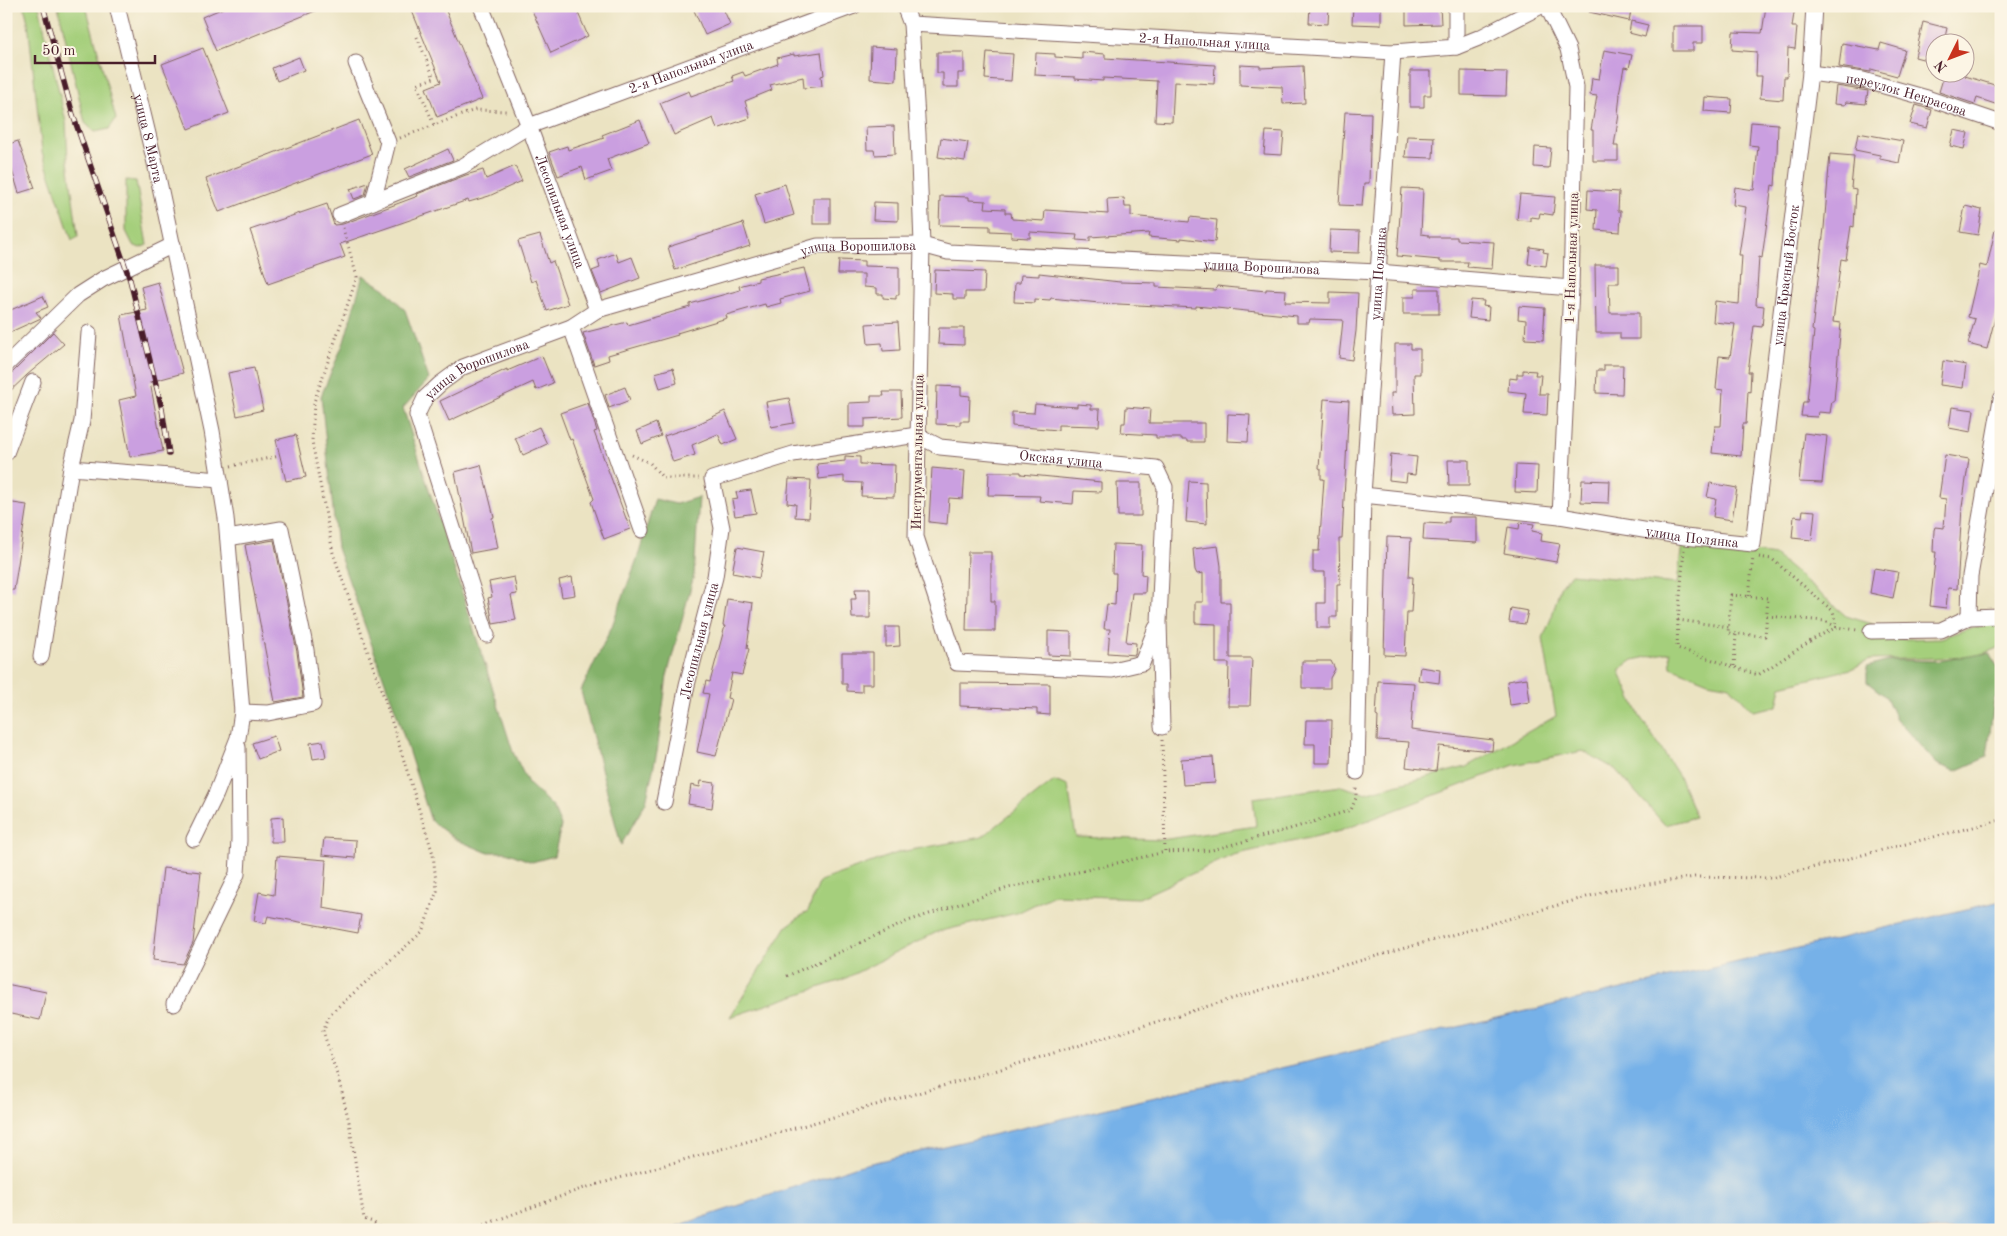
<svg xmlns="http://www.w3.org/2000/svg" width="2007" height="1236" viewBox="0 0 2007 1236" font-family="'Old Standard TT',serif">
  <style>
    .green { fill: #a5cf7b; stroke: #787753 }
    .forest { fill: #84b26b; stroke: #67684b }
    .water { fill: #76b1e8; stroke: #60688a }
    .building { fill: #ca9fe0 }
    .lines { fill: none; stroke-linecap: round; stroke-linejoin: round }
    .minor-casing { stroke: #826460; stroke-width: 17 }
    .path { stroke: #826460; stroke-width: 3; stroke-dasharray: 1 4; stroke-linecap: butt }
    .minor { stroke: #fff; stroke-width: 15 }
    .rail-casing { stroke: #4a1f2b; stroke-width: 5.5 }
    .rail { stroke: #fcf5e5; stroke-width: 4; stroke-dasharray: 11; stroke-linecap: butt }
    .labels { text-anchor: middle; stroke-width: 4; stroke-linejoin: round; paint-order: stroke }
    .street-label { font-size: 14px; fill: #4a1f2b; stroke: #fcf5e5 }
  </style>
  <rect width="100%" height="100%" fill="#fcf5e5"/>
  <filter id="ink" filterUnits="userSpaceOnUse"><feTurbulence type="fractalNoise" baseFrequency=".02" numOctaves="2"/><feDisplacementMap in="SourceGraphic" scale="10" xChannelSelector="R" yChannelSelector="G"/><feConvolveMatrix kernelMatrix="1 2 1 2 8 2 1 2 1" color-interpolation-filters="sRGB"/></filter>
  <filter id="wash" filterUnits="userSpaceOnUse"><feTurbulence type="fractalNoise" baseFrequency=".0096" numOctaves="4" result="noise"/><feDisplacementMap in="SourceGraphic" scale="20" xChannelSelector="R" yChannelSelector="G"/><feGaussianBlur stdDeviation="1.12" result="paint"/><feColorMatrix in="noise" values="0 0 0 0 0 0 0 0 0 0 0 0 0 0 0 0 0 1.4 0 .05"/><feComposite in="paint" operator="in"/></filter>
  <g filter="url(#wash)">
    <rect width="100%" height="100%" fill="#ebe3c2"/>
    <g class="green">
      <polygon points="24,6 39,6 66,122 68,161 78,236 72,240 42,152 28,22"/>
      <polygon points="58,6 86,6 116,119 109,129 95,132 85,123"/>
      <polygon points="126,180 136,181 147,245 140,248 133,245 126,231"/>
      <polygon points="1682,543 1775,555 1846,616 1872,624 1871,640 1941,638 1970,628 2001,623 2001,647 1973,657 1870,660 1851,669 1781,686 1777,706 1753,711 1730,686 1708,682 1671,667 1670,652 1633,660 1619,670 1639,715 1679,776 1696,817 1665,825 1615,769 1583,751 1553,757 1514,765 1340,831 1233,855 1139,898 1054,895 1017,913 937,932 842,980 730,1017 787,926 808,911 820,881 900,852 982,837 1054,781 1068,786 1076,837 1161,840 1256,826 1253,798 1341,786 1364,793 1466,767 1556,716 1543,638 1552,616 1560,587 1571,574 1677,584"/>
    </g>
    <g class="forest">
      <polygon points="363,275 385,289 405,310 429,379 403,408 513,752 528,783 553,807 561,826 554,856 532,862 506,852 486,852 455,839 431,821 397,715 337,548 321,396 344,342"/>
      <polygon points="699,497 694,575 667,676 657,752 646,802 621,845 581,691 612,626 637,559 655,499 676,504"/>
      <polygon points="1989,653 2001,672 2001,688 1994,700 1987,757 1956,771 1937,764 1896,719 1886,697 1867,682 1867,667 1892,660 1938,661"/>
    </g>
    <polygon class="water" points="2001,901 2001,1230 665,1230 858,1166"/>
    <g id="blocks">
      <g class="building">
        <polygon points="228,6 325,6 325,7 216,51 202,17"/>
        <polygon points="410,6 444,6 482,99 437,117 426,88 441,82"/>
        <polygon points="530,6 575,6 588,36 551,53"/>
        <polygon points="692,6 722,6 730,24 705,35"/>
        <polygon points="1310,6 1329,6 1328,24 1309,23"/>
        <polygon points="1353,6 1381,8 1381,25 1352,24"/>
        <polygon points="1406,6 1440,6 1441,24 1406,25"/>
        <polygon points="1589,6 1632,6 1629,21 1589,12"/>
        <polygon points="1766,6 1795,6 1792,27 1797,27 1795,49 1788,48 1787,77 1784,77 1783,100 1760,98 1762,76 1756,76 1757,52 1732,50 1733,32 1762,33"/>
        <polygon points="1631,21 1648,25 1645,37 1629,33"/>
        <polygon points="1923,22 1947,28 1944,42 1934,42 1934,62 1915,57"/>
        <polygon points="1673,26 1703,26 1703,43 1693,43 1693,51 1673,51"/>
        <polygon points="1842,43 1879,50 1881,43 1905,50 1897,76 1871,69 1871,72 1839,67"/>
        <polygon points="871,47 897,49 896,81 870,79"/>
        <polygon points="203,48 229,113 188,129 162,64"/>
        <polygon points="1604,50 1632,55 1629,68 1624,67 1619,94 1620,94 1618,114 1619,114 1614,146 1618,146 1618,161 1593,161 1593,130 1591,130 1597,96 1590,95 1592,78 1599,79"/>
        <polygon points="821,52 824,75 821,76 822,86 804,88 803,77 770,85 772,90 745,101 750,118 717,129 713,118 674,135 660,103 689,91 691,96 734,81 732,76 743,72 745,76 778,64 777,58 794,54 794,56"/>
        <polygon points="937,52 964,52 964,73 958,73 958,87 943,87 943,73 937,73"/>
        <polygon points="987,52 1013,54 1011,81 985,79"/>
        <polygon points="1082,52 1105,54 1105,58 1215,65 1214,84 1174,82 1172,122 1155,121 1157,81 1103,78 1103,81 1075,79 1075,77 1035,75 1036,53 1055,54 1055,57 1082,59"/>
        <polygon points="299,57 304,70 277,81 272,68"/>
        <polygon points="1240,65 1260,66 1260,68 1303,66 1305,103 1283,104 1282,87 1240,85"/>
        <polygon points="1410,71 1431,71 1431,95 1424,95 1424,107 1410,107"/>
        <polygon points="1461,71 1507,72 1506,96 1461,95"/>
        <polygon points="1945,72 1966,72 1965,76 2001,87 2001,106 1977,98 1975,104 1939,92"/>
        <polygon points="1836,86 1868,91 1866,104 1846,102 1845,105 1834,104"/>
        <polygon points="1705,97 1732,99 1731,113 1704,111"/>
        <polygon points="1916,105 1932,110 1927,128 1910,124"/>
        <polygon points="1345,112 1371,113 1369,183 1364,183 1362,206 1339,205"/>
        <polygon points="359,120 372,154 219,212 206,179"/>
        <polygon points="640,120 649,143 607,159 611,171 586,180 582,167 558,176 549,152 567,146 568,150 604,138 602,135"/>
        <polygon points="1751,122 1778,124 1777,155 1775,186 1772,185 1762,258 1759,257 1756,305 1764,306 1762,327 1754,326 1748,372 1751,372 1750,392 1748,391 1746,424 1743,424 1741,456 1712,453 1715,426 1721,426 1723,390 1716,389 1719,356 1730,357 1735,324 1713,322 1715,301 1739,304 1742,255 1739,255 1746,207 1733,205 1735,187 1754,190 1758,146 1749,145"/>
        <polygon points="894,126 895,154 875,155 874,150 867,150 866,127"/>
        <polygon points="1954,130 1968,133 1964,149 1950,146"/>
        <polygon points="1266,131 1284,132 1282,155 1264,154"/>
        <polygon points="1858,133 1903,141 1899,163 1880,159 1880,155 1855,150"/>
        <polygon points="1407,136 1434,137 1433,158 1405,157"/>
        <polygon points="941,138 968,142 965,161 938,157"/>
        <polygon points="18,141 35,188 19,193 11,167 6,169 6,145"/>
        <polygon points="1535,147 1551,148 1549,168 1534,167"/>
        <polygon points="448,149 453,160 409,177 405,169"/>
        <polygon points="1830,154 1854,156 1851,188 1856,189 1854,227 1851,226 1846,260 1841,259 1833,322 1841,323 1834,401 1832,401 1830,413 1818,412 1817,417 1801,416 1803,402 1807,402 1814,331 1812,330 1824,228"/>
        <polygon points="515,166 522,181 489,196 469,202 468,200 340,244 345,257 268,284 250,230 327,204 334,225 343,224 418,196 417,194 466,175 483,170 486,179"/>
        <polygon points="368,183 365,195 354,199 350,189"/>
        <polygon points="785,184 794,215 764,224 755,194"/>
        <polygon points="1402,188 1423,189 1421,234 1429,235 1429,237 1457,237 1457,240 1494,242 1492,269 1467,267 1468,262 1440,262 1440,260 1397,256"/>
        <polygon points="1588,190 1619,192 1618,211 1621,211 1620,232 1596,230 1597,210 1587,209"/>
        <polygon points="1520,194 1555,197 1553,215 1540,213 1539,218 1531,217 1531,221 1517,220"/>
        <polygon points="940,196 969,197 969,200 986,201 985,208 1005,209 1005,213 1011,213 1012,219 1044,221 1045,210 1108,214 1107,199 1124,198 1125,207 1131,207 1131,216 1189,222 1190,217 1217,220 1215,242 1181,238 1181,240 1148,237 1149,233 1090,237 1090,241 1076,240 1077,235 1030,232 1030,238 1011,237 1011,232 990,231 990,226 939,225"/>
        <rect x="813" y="198" width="17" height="26"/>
        <polygon points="874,202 898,203 898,221 873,220"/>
        <polygon points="1965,206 1982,210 1978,235 1960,232"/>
        <polygon points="743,223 750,246 675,270 668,247"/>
        <polygon points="1330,230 1360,231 1359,253 1329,252"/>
        <polygon points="1995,230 2001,230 2001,304 1999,303 1987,349 1968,344 1975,319 1968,317 1980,265 1987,267"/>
        <polygon points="540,235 549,263 553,261 568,304 547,311 536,280 531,282 518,241"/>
        <polygon points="1530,247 1544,249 1543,252 1548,253 1546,266 1528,264"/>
        <polygon points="616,253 619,262 632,257 640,278 601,293 592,271 600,268 598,260"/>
        <polygon points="839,260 864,261 864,266 899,267 899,295 896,295 896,299 883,298 883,294 877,294 877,288 864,287 864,274 838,274"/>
        <polygon points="1595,265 1619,265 1619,283 1609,283 1610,313 1639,313 1639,339 1620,339 1620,333 1596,333"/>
        <polygon points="804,268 810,291 780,299 781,303 766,307 765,304 726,315 727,318 677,333 678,335 608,355 609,360 594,365 583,333 627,322 628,325 690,307 690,304 740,290 739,286 758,281 758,278"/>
        <polygon points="935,270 985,272 984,292 965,292 965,299 953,299 953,294 934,293"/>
        <polygon points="1039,273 1120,282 1156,283 1156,287 1216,290 1217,286 1266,291 1266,289 1286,290 1285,302 1330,303 1330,292 1358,293 1356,331 1352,360 1339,358 1343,320 1310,319 1309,323 1297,323 1297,316 1196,306 1196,308 1099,303 1051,298 1050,300 1035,299 1035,303 1014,302 1015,283 1020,283 1021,275 1039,276"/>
        <polygon points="158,282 183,373 150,382 163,451 130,457 119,400 136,396 121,315 147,310 141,287"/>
        <polygon points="1415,289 1439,289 1439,314 1403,314 1403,297 1415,297"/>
        <polygon points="43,296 48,307 36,312 41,318 6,334 6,312"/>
        <polygon points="1471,300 1484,301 1483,306 1489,307 1488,320 1469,318"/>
        <polygon points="1519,306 1545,308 1543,340 1525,339 1526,320 1518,319"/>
        <polygon points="898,322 900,350 883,351 882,343 868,344 866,324"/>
        <polygon points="939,328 964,328 964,345 938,344"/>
        <polygon points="53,332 64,344 27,375 6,395 6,374 13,372"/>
        <polygon points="1395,344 1411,344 1411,349 1420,349 1420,374 1414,374 1415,414 1392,415 1391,393 1395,393"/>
        <polygon points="542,356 553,383 536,390 533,382 449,421 440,401 507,369 507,371"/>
        <polygon points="1943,361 1966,365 1963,388 1940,385"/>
        <polygon points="1604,365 1623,365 1622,394 1596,393 1597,370 1604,370"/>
        <polygon points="254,368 263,410 237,416 228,373"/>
        <polygon points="673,368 677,383 660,388 655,373"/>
        <polygon points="1523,370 1536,371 1535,375 1541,375 1539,394 1548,394 1547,415 1524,414 1526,393 1508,391 1509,378 1517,379 1517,374 1523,374"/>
        <polygon points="937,386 961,387 961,395 970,396 969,421 960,421 960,425 936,424"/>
        <polygon points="625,387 630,400 609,408 605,395"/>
        <polygon points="883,392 901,392 902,417 865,419 865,427 849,427 849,403 871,402 871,396 884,396"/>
        <polygon points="789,398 794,423 771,427 766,402"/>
        <polygon points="1324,399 1349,401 1342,539 1339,539 1340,584 1337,584 1337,617 1330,617 1330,628 1317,628 1317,603 1325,603 1325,572 1313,572 1313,551 1319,551 1324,479 1321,479 1321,469 1319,468"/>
        <polygon points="588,403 597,431 594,432 630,529 604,539 591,502 594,499 572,439 570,440 560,413"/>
        <polygon points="1035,404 1077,407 1077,404 1091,405 1091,409 1100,409 1099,426 1058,425 1058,430 1012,426 1012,412 1034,413"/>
        <polygon points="1126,407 1150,409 1149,423 1204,423 1204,442 1187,442 1187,440 1182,440 1182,438 1156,438 1156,435 1121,433 1122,423 1125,423"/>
        <polygon points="1952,407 1974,410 1971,432 1949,428"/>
        <polygon points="725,411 737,439 723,445 718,434 692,445 695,455 673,462 664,436 696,425"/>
        <polygon points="1228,414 1250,415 1248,442 1227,441"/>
        <polygon points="656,423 661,436 642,444 637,431"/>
        <polygon points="539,427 547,444 523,455 515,438"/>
        <polygon points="1804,433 1827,436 1822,483 1799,482"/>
        <polygon points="296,435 306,477 286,481 276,440"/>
        <polygon points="1391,454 1417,457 1415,475 1407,474 1406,482 1389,480"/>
        <polygon points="1945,455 1969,459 1962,507 1957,589 1948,588 1946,608 1930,606 1936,552 1933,552 1934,530 1935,527 1944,528 1946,499 1939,498"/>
        <polygon points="845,456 860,457 860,464 895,465 894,497 861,496 862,483 844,482 844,476 819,479 817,464 845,461"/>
        <polygon points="1448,460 1469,460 1469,486 1449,486"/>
        <polygon points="481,465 494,517 492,518 498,548 471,553 455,472"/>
        <polygon points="1516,465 1538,466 1537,493 1515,492"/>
        <polygon points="932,468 965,471 963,499 949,498 947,524 929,522"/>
        <polygon points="989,472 1021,472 1021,474 1101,482 1101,492 1074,491 1073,504 1039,501 1040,496 988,495"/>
        <polygon points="789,479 811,480 809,518 795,517 796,504 787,503"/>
        <polygon points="1582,480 1610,481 1609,503 1581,502"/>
        <polygon points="1189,481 1206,482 1207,524 1186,522"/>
        <polygon points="1117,483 1141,483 1141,516 1118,516"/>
        <polygon points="1710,483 1737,488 1732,520 1713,517 1716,499 1707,497"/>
        <polygon points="751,490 756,513 735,516 732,500 738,499 736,492"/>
        <polygon points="6,502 27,505 14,590 6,590"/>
        <polygon points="1803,510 1815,511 1812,540 1792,538 1794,516 1802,517"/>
        <polygon points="1449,517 1477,517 1477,543 1423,540 1424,523 1445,524 1445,522 1449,522"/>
        <polygon points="1520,522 1534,524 1532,531 1542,533 1541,541 1560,544 1556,562 1504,553 1508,527 1519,529"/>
        <polygon points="1387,537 1411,538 1409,577 1413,577 1411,612 1407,612 1405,656 1384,655"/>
        <polygon points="274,540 297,652 303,697 275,702 245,545"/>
        <polygon points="1113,544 1142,545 1141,574 1146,575 1145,593 1132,593 1126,642 1136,643 1135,655 1108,653 1110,629 1104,629 1107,604 1115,605 1116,573 1112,573"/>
        <polygon points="1218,546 1221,566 1221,602 1230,602 1230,658 1252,658 1250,706 1228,706 1229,663 1216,663 1216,624 1195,623 1195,602 1203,602 1203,573 1197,574 1195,570 1193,549"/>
        <polygon points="737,547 764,552 759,578 732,573"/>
        <polygon points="968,552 991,552 991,601 995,601 995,631 966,631"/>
        <polygon points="1874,568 1898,572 1893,598 1870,593"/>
        <polygon points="514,577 517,594 511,595 516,620 493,624 488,598 492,597 489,582"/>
        <polygon points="572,577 575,595 562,597 559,580"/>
        <polygon points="855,589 870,589 870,618 852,618 851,599 856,599"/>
        <polygon points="727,599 753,603 747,648 749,649 742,675 732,673 727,698 731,699 716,756 697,752 709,694 703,693 706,681 710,682 725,626 723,626"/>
        <polygon points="1511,608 1528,611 1525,624 1509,622"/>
        <polygon points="886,627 899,627 900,646 886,647"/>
        <polygon points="1048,631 1071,632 1071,656 1048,655"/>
        <polygon points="842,653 873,653 873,684 862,684 862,692 847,691 847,684 842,684"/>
        <polygon points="1302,661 1331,661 1335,669 1330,678 1330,688 1302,688"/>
        <polygon points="1420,667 1440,670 1439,683 1418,680"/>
        <polygon points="1527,678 1530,702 1510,705 1507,681"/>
        <polygon points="1378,681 1414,683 1411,730 1493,740 1492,751 1439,746 1436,771 1406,767 1409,742 1377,740 1378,717 1376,716"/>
        <polygon points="960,683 1050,684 1050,715 1037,714 1037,709 960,706"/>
        <polygon points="1306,720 1332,720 1331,763 1315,763 1315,744 1305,744"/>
        <polygon points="274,736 279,751 258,759 252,743"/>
        <polygon points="323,741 326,757 313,759 310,743"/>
        <polygon points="1213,757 1215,783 1183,785 1181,759"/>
        <polygon points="701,781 715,783 712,808 688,804 691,785 700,787"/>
        <polygon points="283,817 284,842 271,842 271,818"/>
        <polygon points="324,838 356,840 355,858 322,855"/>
        <polygon points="277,856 326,860 323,908 361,915 358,933 268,916 266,923 254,921 259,892 274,895"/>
        <polygon points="163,868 201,872 193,943 183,964 153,960"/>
        <polygon points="6,984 46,992 40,1020 6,1013"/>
      </g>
    </g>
  </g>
  <g filter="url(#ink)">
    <use href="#blocks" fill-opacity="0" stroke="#826460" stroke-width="1"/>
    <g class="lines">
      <g class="minor-casing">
        <g id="minor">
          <path id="s1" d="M117 6 155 163 212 431 226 518 242 712 238 738 216 794 194 839"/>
          <path id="s2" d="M481 6 529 126 597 310"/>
          <polyline points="904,6 911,24 918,134 922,245 916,537 957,663 1112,670 1142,663 1156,628"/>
          <polyline points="1547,6 1568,49 1576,87 1571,288 1560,516"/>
          <path id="s3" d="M911 24 1393 52 1456 47V6"/>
          <polyline points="1456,47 1481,37 1541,6"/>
          <polyline points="356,63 388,142 373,202"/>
          <path id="s4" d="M1810 73 1863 80 1927 98 2001 123"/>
          <path id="s5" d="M340 215 463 166 529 126 854 6"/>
          <polyline points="571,327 642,530"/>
          <polyline points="6,365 78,295 103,279 173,245"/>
          <polyline points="6,453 33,382"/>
          <polyline points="71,468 82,421 89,333"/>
          <path id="s6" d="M1363 495 1560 516 1685 537 1753 544 1810 73 1814 6"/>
          <polyline points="228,538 281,529 306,650 313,704 268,713 242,712"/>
          <polyline points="1969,617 1970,576 2001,399"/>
          <polyline points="1871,631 1941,630 1969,617 2001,616"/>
          <path id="s7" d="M487 635 417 415 425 398 440 384 463 367 571 327 597 310 818 246 922 245 948 252 1378 272 1571 288"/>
          <polyline points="41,657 71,468 220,480"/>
          <path id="s8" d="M1357 772 1363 495 1393 52"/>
          <path id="s9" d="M664 802 687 685 715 577 722 528 712 479 793 454 917 435 940 447 1156 468 1165 487 1159 622 1162 727"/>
          <polyline points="174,1004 237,874 239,840 238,747"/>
        </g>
      </g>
      <g class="path">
        <polyline points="417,37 434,78 417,84 434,125 475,110 508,111"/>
        <polyline points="400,138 434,125"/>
        <polyline points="343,228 357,277 314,402 312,441 333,553 385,700 433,854 437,891 422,932 330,1014 323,1031 340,1084 349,1122 364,1219 373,1222 382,1230"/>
        <polyline points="632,455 650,463 663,478 699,478"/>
        <polyline points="231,466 280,456"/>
        <polyline points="1684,550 1678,620 1729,627"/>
        <polyline points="1759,557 1772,559 1833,611 1837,627"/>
        <polygon points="1731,595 1768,598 1765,636 1728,633"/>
        <polyline points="1749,596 1753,557"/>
        <polyline points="1767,616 1825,621 1837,627 1857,630"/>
        <polyline points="1678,620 1677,648 1758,675 1817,637 1837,627"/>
        <polyline points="1734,666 1736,634"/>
        <polyline points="1162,740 1165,852 1212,850 1290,829 1351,810 1356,798 1356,787"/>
        <polyline points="787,976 908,921 1008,888 1165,852"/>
        <polyline points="470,1230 581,1189 988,1073 1327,970 1615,889 1695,877 1771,878 2001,820"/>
      </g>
      <use href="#minor" class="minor"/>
      <g class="rail-casing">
        <polyline id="rail" points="43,6 73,115 130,280 162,409 169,454"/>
      </g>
      <use href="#rail" class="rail"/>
    </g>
  </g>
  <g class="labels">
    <g class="street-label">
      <text dy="5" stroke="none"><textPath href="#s3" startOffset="294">2-я Напольная улица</textPath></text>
      <text dy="5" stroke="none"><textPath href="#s5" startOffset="382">2-я Напольная улица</textPath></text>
      <text dy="5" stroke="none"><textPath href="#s4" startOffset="99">переулок Некрасова</textPath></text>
      <text dy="5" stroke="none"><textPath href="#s1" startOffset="136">улица 8 Марта</textPath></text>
      <text dy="5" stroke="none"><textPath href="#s2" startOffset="220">Лесопильная улица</textPath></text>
      <text dy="5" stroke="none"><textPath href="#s7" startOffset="715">улица Ворошилова</textPath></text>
      <text transform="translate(1571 258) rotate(-88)" y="5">1-я Напольная улица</text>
      <text dy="5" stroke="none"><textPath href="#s7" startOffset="1120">улица Ворошилова</textPath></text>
      <text dy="5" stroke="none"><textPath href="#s8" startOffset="499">улица Полянка</textPath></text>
      <text dy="5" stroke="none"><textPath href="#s6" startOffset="664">улица Красный Восток</textPath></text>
      <text dy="5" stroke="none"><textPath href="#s7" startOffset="310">улица Ворошилова</textPath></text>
      <text transform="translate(917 452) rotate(-89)" y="5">Инструментальная улица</text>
      <text dy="5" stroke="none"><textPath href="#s9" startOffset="688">Окская улица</textPath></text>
      <text dy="5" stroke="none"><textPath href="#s6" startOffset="332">улица Полянка</textPath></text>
      <text dy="5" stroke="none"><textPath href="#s9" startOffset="165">Лесопильная улица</textPath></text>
    </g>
  </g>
  <rect width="2007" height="1236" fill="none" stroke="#fcf5e5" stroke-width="25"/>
  <g transform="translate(1950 58) rotate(228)"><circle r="24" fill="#fcf5e5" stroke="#b59f9b"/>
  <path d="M0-4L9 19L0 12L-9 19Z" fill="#c8321e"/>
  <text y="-8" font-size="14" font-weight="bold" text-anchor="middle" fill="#4a1f2b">N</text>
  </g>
  <path d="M35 55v8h120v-8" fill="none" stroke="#4a1f2b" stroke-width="2.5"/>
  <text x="42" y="55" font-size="15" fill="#4a1f2b" stroke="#fcf5e5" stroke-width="4" paint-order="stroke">50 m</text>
</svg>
